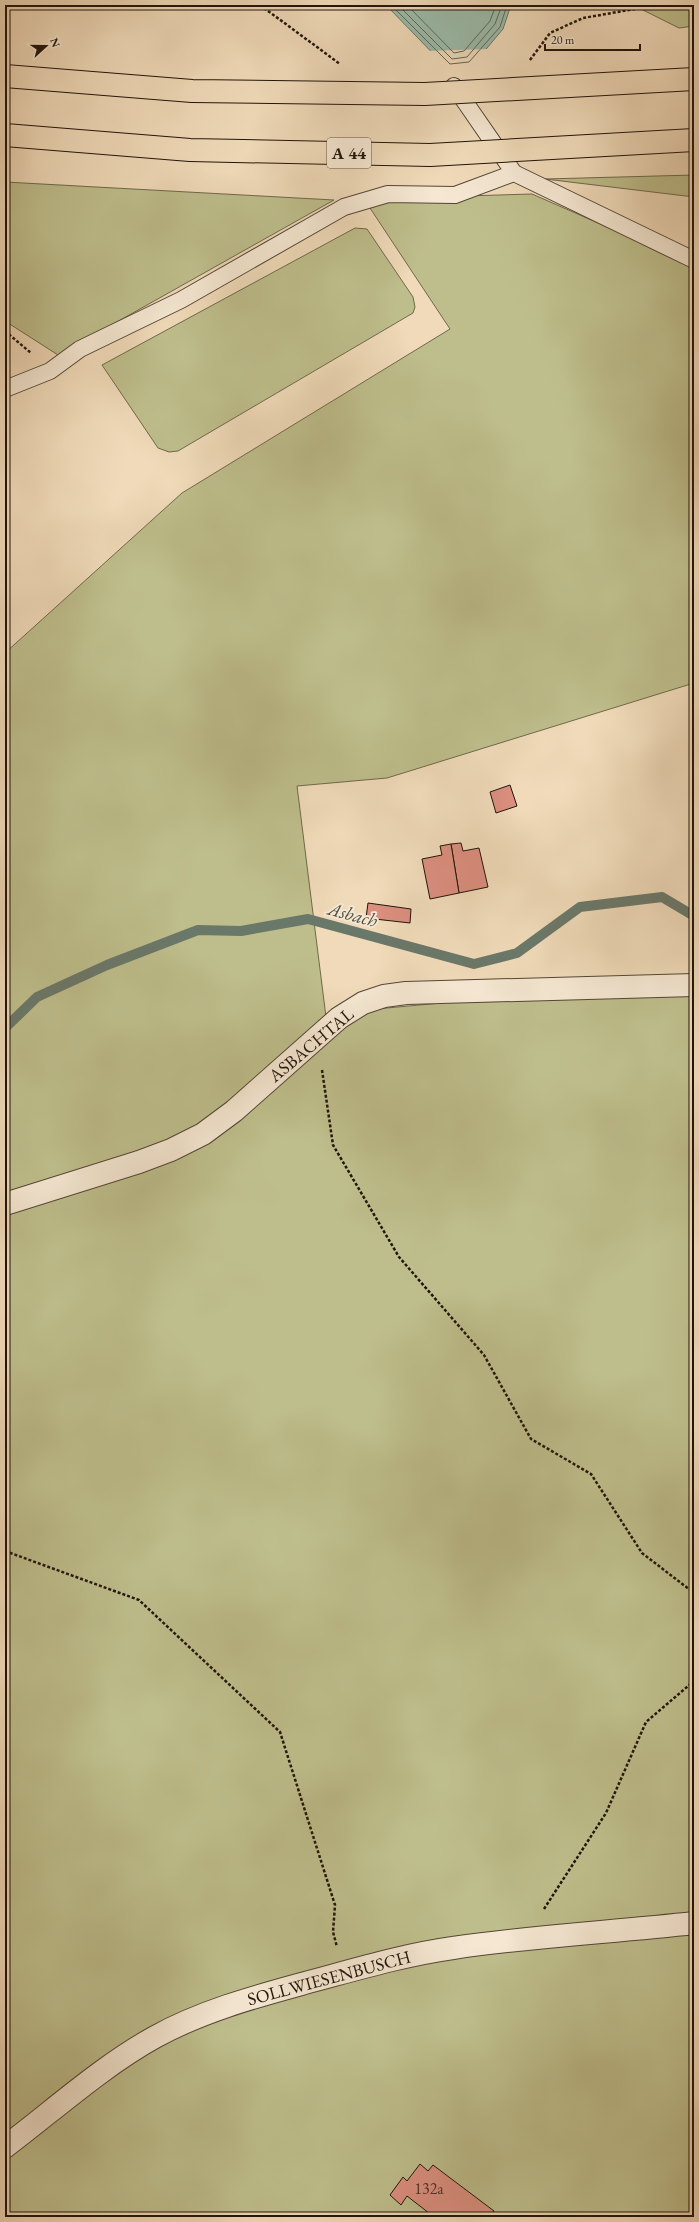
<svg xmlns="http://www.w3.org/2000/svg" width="699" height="2222" viewBox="0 0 699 2222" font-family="'EB Garamond',serif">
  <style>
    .green { fill: #bebe8c; stroke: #6f694b }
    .water { fill: #9bbbaa; stroke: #6a786a }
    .pier { fill: #f0dab9 }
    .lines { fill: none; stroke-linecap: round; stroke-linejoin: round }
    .shore { stroke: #5e685a; stroke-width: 1 }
    .stream { stroke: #6a786a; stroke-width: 10 }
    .building { fill: #dc8f80; stroke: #20140a }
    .lane-casing { stroke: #544636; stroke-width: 18 }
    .street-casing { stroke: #544636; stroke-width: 24 }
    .path { stroke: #20140a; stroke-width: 2.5; stroke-dasharray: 3 2; stroke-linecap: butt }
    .lane { stroke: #f5e7d2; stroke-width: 16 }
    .street { stroke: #f5e7d2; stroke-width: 22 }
    .highway-bridge-casing { stroke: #20140a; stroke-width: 24; stroke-linecap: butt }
    .highway-bridge { stroke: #f0dab9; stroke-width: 22 }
    .labels { text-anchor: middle; stroke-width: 4; stroke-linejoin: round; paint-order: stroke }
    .number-label { font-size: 16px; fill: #4f3328 }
    .shield { fill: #f5e7d2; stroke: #605346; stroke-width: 1 }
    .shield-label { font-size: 17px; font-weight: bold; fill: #20140a }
    .street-label { font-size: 18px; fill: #20140a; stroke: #f5e7d2 }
    .water-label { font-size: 19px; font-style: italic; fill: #4b4e42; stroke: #f5e7d2 }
  </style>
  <rect width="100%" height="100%" fill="#f0dab9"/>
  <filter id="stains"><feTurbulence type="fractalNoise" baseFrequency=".005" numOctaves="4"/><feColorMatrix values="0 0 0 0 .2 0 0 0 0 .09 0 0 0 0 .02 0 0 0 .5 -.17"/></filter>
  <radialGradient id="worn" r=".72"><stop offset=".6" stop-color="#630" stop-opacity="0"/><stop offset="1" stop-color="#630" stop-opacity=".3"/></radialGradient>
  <g class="green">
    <polygon points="633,5 694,5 694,26 679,28"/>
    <polygon points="694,175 694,197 545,179"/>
    <polygon points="5,182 334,200 58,355 5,321"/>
    <polygon points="532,194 694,265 694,683 387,778 297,786 327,1025 201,1126 134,1158 5,1198 5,653 182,493 450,329 364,199"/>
    <polygon points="355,228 367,229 413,297 415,307 413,313 178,451 169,452 158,448 102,365"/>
    <polygon points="694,996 694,2217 5,2217 5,1213 144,1170 365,1010 496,998"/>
  </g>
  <polygon class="water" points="386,5 511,5 503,29 471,67 447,68"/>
  <polygon class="pier" points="488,49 472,68 447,70 428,51"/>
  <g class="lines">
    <g class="shore">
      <polyline points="391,5 450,64 469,62 500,27 507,5"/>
      <polyline points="398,5 452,59 467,57 495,24 502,5"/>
      <polyline points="407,5 454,53 464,51 490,21 496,5"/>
    </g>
    <polyline class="stream" points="5,1028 37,997 107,965 198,930 241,931 308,919 474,964 517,953 580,907 662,897 694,916"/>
  </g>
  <g class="building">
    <polygon points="5,340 10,344 5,350"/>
    <polygon points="510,785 517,806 496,813 490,792"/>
    <polygon points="461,843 463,851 479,848 488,887 459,893 451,844"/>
    <polygon points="451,844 459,893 430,899 422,859 442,855 440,846"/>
    <polygon points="368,903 411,909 410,923 366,918"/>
    <polygon points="420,2164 428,2171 433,2165 494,2211 490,2217 434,2217 407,2196 401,2205 390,2195 403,2177 407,2181"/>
  </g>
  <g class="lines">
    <g class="lane-casing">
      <g id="lane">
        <polyline points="454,86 514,173"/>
        <polyline points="5,389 50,371 80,349 181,300 344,207 388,194 455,195 514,173 694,260"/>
      </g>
    </g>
    <g class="street-casing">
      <g id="street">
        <polyline points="5,1204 139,1162 171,1150 203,1134 234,1111 339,1018 363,1003 384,996 406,993 694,985"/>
        <path d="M5 2147C54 2110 101 2067 155 2037 202 2011 254 1997 305 1983 354 1970 403 1955 453 1948 533 1936 614 1932 694 1923"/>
      </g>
    </g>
    <g class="path">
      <polyline points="260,5 340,64"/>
      <polyline points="530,60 550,33 583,18 658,5"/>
      <polyline points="5,331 31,353"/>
      <polyline points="322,1070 333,1145 399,1257 484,1355 531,1439 591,1474 642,1553 694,1593"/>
      <polyline points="5,1551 139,1600 280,1732 335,1905 333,1932 337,1947"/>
      <polyline points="544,1909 606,1813 646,1722 694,1681"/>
    </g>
    <use href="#lane" class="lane"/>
    <use href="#street" class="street"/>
    <g class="highway-bridge-casing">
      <g id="highway-bridge">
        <polyline points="5,76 192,91 425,94 694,79"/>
        <polyline points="5,135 190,150 430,155 694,140"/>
      </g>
    </g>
    <use href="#highway-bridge" class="highway-bridge"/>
  </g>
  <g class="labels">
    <g class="number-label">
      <text x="429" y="2194">132a</text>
    </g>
    <rect class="shield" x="327" y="138" width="44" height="30" rx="3"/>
    <g class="shield-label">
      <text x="349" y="159">A 44</text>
    </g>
    <g class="street-label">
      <text transform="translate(311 1045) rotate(-40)" y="6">ASBACHTAL</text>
      <text transform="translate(329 1978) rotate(-15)" y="6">SOLLWIESENBUSCH</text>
    </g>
    <g class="water-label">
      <text transform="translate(353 914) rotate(15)" y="7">Asbach</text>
    </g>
  </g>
  <rect width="699" height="2222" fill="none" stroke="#f0dab9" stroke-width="20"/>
  <rect x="6" y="6" width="687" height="2210" fill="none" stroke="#20140a" stroke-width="2"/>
  <rect x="10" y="10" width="679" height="2202" fill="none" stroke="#20140a"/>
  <g transform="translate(46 46) rotate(69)" stroke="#f5e7d2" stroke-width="3" paint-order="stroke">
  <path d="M0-3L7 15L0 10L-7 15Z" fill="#20140a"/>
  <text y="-6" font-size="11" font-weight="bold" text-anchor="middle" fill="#20140a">N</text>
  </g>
  <path d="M545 44v6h95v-6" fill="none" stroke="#20140a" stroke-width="2"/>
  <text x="551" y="44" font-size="12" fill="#20140a" stroke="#f5e7d2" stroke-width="3" paint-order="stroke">20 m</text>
  <rect width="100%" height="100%" filter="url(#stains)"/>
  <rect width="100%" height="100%" fill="url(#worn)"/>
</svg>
